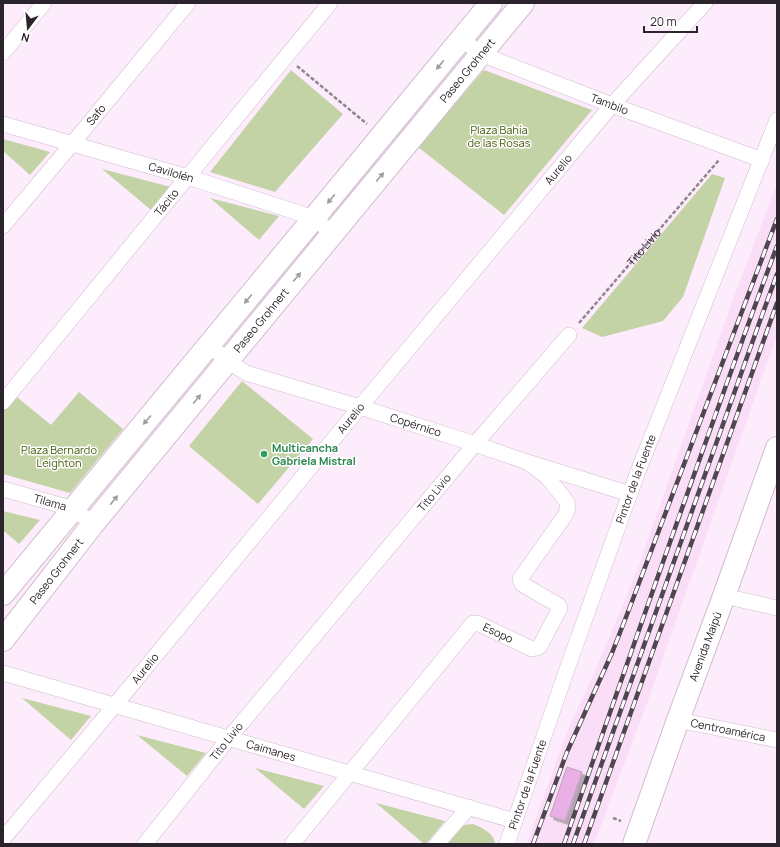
<svg xmlns="http://www.w3.org/2000/svg" width="780" height="847" viewBox="0 0 780 847" font-family="Manrope,sans-serif">
  <style>
    .built { fill: #fadef8 }
    .green { fill: #c4d3a6 }
    .building { fill: #e9b0e6; stroke: #b7a3b5; filter: url(#shadow) }
    .lines { fill: none; stroke-linecap: round; stroke-linejoin: round }
    .street-casing { stroke: #d1bccf; stroke-width: 16 }
    .secondary-casing { stroke: #d1bccf; stroke-width: 24 }
    .path { stroke: #928591; stroke-width: 2.5; stroke-dasharray: 4 2; stroke-linecap: butt }
    .street { stroke: #fff; stroke-width: 15 }
    .secondary { stroke: #fff; stroke-width: 22 }
    .rail-casing { stroke: #4f464f; stroke-width: 4.5 }
    .rail { stroke: #fff; stroke-width: 3; stroke-dasharray: 9; stroke-linecap: butt }
    .oneway { fill: #a09ca0 }
    .leisure-dot { fill: #2e9e5b; stroke: #fff; stroke-width: 1.5 }
    .labels { text-anchor: middle; stroke-width: 3; stroke-linejoin: round; paint-order: stroke }
    .street-label { font-size: 11px; fill: #2c242c; stroke: #fff }
    .park-label { font-size: 11px; fill: #475a0a; stroke: #fff }
    .leisure-label { font-size: 11px; font-weight: bold; fill: #27864d; stroke: #fff; text-anchor: start }
  </style>
  <defs>
    <filter id="shadow"><feDropShadow dx="3.5" dy="3.5" stdDeviation="0" flood-color="#0004"/></filter>
  </defs>
  <rect width="100%" height="100%" fill="#fdecfc"/>
  <polygon class="built" points="777,184 777,335 646,706 594,844 527,844 566,734 590,682 620,612 639,564 735,294"/>
  <g class="green">
    <polygon points="291,70 343,114 275,192 210,172"/>
    <polygon points="484,70 592,110 504,215 418,147"/>
    <polygon points="3,139 50,152 30,175 3,151"/>
    <polygon points="102,169 171,187 151,210"/>
    <polygon points="712,174 725,178 683,297 663,321 602,337 582,328"/>
    <polygon points="210,198 279,216 259,240"/>
    <polygon points="242,381 313,439 258,504 189,446"/>
    <polygon points="79,392 123,429 70,493 3,474 3,404 12,393 51,425"/>
    <polygon points="3,511 40,520 19,544 3,530"/>
    <polygon points="22,698 91,716 71,740"/>
    <polygon points="137,735 206,753 187,776"/>
    <polygon points="255,768 324,786 304,809"/>
    <polygon points="376,803 445,821 426,844 424,844"/>
    <path d="M473 824C483 828 494 833 495 844H446L458 830 464 825Z"/>
  </g>
  <polygon class="building" points="567,767 582,772 565,821 550,816"/>
  <g class="lines">
    <g class="street-casing">
      <g id="street">
        <path id="s2" d="M461 39 481 54 612 105 762 160"/>
        <polyline points="3,53 44,3"/>
        <path id="s3" d="M3 124 188 177 302 214 314 218 333 234"/>
        <path id="s4" d="M3 226 72 144 188 3"/>
        <path id="s5" d="M209 345 228 361 246 373 360 407 475 444 527 462 630 494"/>
        <path id="s6" d="M3 402 330 3"/>
        <path id="s7" d="M3 489 74 509 93 524"/>
        <polyline points="724,596 777,608"/>
        <path id="s8" d="M3 673 515 821"/>
        <path id="s9" d="M678 720 777 740"/>
        <path id="s10" d="M3 839 115 705 360 407 612 105 705 3"/>
        <path id="s11" d="M145 844 229 738 475 444 569 335"/>
        <path id="s12" d="M292 844 473 623H477L532 649 537 648 540 646 560 608 558 605 522 584 520 579 566 514 568 507 567 502 561 494 546 476 527 462"/>
        <polyline points="437,844 469,807"/>
        <path id="s13" d="M507 844 567 669 637 474 777 120"/>
      </g>
    </g>
    <g class="secondary-casing">
      <g id="secondary">
        <polyline points="3,594 314,218 491,3"/>
        <path id="s14" d="M3 640 93 524 523 3"/>
        <path id="s15" d="M634 844 678 720 724 596 777 448"/>
      </g>
    </g>
    <g class="path">
      <polyline points="297,66 367,124"/>
      <path id="s1" d="M579 323 719 160"/>
      <polyline points="613,818 621,821"/>
    </g>
    <use href="#street" class="street"/>
    <use href="#secondary" class="secondary"/>
    <g class="rail-casing">
      <g id="rail">
        <polyline points="533,844 567,752 612,653 628,612 777,219"/>
        <path d="M564 844C634 644 703 445 777 246"/>
        <polyline points="573,844 761,318 777,274"/>
        <polyline points="584,844 777,303"/>
      </g>
    </g>
    <use href="#rail" class="rail"/>
  </g>
  <defs><path id="oneway-solid" d="M-6-.8H1V-3.2L6.5 0L1 3.2V.8H-6Z"/></defs>
  <g class="oneway">
    <use href="#oneway-solid" transform="translate(440 65) rotate(129)"/>
    <use href="#oneway-solid" transform="translate(380 177) rotate(-50)"/>
    <use href="#oneway-solid" transform="translate(331 199) rotate(129)"/>
    <use href="#oneway-solid" transform="translate(297 277) rotate(-50)"/>
    <use href="#oneway-solid" transform="translate(248 299) rotate(130)"/>
    <use href="#oneway-solid" transform="translate(197 399) rotate(-50)"/>
    <use href="#oneway-solid" transform="translate(147 420) rotate(130)"/>
    <use href="#oneway-solid" transform="translate(114 500) rotate(-51)"/>
  </g>
  <circle class="leisure-dot" cx="264" cy="454" r="4"/>
  <g class="labels">
    <g class="street-label">
      <text dy="4" stroke="none"><textPath href="#s14" startOffset="735">Paseo Grohnert</textPath></text>
      <text dy="4" stroke="none"><textPath href="#s2" startOffset="163">Tambilo</textPath></text>
      <text dy="4" stroke="none"><textPath href="#s4" startOffset="145">Safo</textPath></text>
      <text dy="4" stroke="none"><textPath href="#s10" startOffset="870">Aurelio</textPath></text>
      <text dy="4" stroke="none"><textPath href="#s3" startOffset="175">Cavilolén</textPath></text>
      <text dy="4" stroke="none"><textPath href="#s6" startOffset="258">Tácito</textPath></text>
      <text dy="4" stroke="none"><textPath href="#s1" startOffset="100">Tito Livio</textPath></text>
      <text dy="4" stroke="none"><textPath href="#s14" startOffset="411">Paseo Grohnert</textPath></text>
      <text dy="4" stroke="none"><textPath href="#s10" startOffset="546">Aurelio</textPath></text>
      <text dy="4" stroke="none"><textPath href="#s5" startOffset="224">Copérnico</textPath></text>
      <text dy="4" stroke="none"><textPath href="#s13" startOffset="387">Pintor de la Fuente</textPath></text>
      <text dy="4" stroke="none"><textPath href="#s11" startOffset="455">Tito Livio</textPath></text>
      <text dy="4" stroke="none"><textPath href="#s7" startOffset="49">Tilama</textPath></text>
      <text dy="4" stroke="none"><textPath href="#s14" startOffset="87">Paseo Grohnert</textPath></text>
      <text dy="4" stroke="none"><textPath href="#s12" startOffset="313">Esopo</textPath></text>
      <text dy="4" stroke="none"><textPath href="#s15" startOffset="210">Avenida Maipú</textPath></text>
      <text dy="4" stroke="none"><textPath href="#s10" startOffset="222">Aurelio</textPath></text>
      <text dy="4" stroke="none"><textPath href="#s9" startOffset="51">Centroamérica</textPath></text>
      <text dy="4" stroke="none"><textPath href="#s11" startOffset="131">Tito Livio</textPath></text>
      <text dy="4" stroke="none"><textPath href="#s8" startOffset="279">Caimanes</textPath></text>
      <text dy="4" stroke="none"><textPath href="#s13" startOffset="63">Pintor de la Fuente</textPath></text>
    </g>
    <g class="park-label">
      <text x="499" y="134">Plaza Bahía<tspan x="499" dy="13">de las Rosas</tspan></text>
      <text x="59" y="454">Plaza Bernardo<tspan x="59" dy="13">Leighton</tspan></text>
    </g>
    <g class="leisure-label">
      <text x="272" y="452">Multicancha<tspan x="272" dy="13">Gabriela Mistral</tspan></text>
    </g>
  </g>
  <rect width="780" height="847" fill="none" stroke="#2c242c" stroke-width="8"/>
  <g transform="translate(28 28) rotate(196)" stroke="#ffffff" stroke-width="3" paint-order="stroke">
  <path d="M0-3L7 15L0 10L-7 15Z" fill="#2c242c"/>
  <text y="-6" font-size="11" font-weight="bold" text-anchor="middle" fill="#2c242c">N</text>
  </g>
  <path d="M644 26v6h53v-6" fill="none" stroke="#2c242c" stroke-width="2"/>
  <text x="650" y="26" font-size="12" fill="#2c242c" stroke="#ffffff" stroke-width="3" paint-order="stroke">20 m</text>
</svg>
